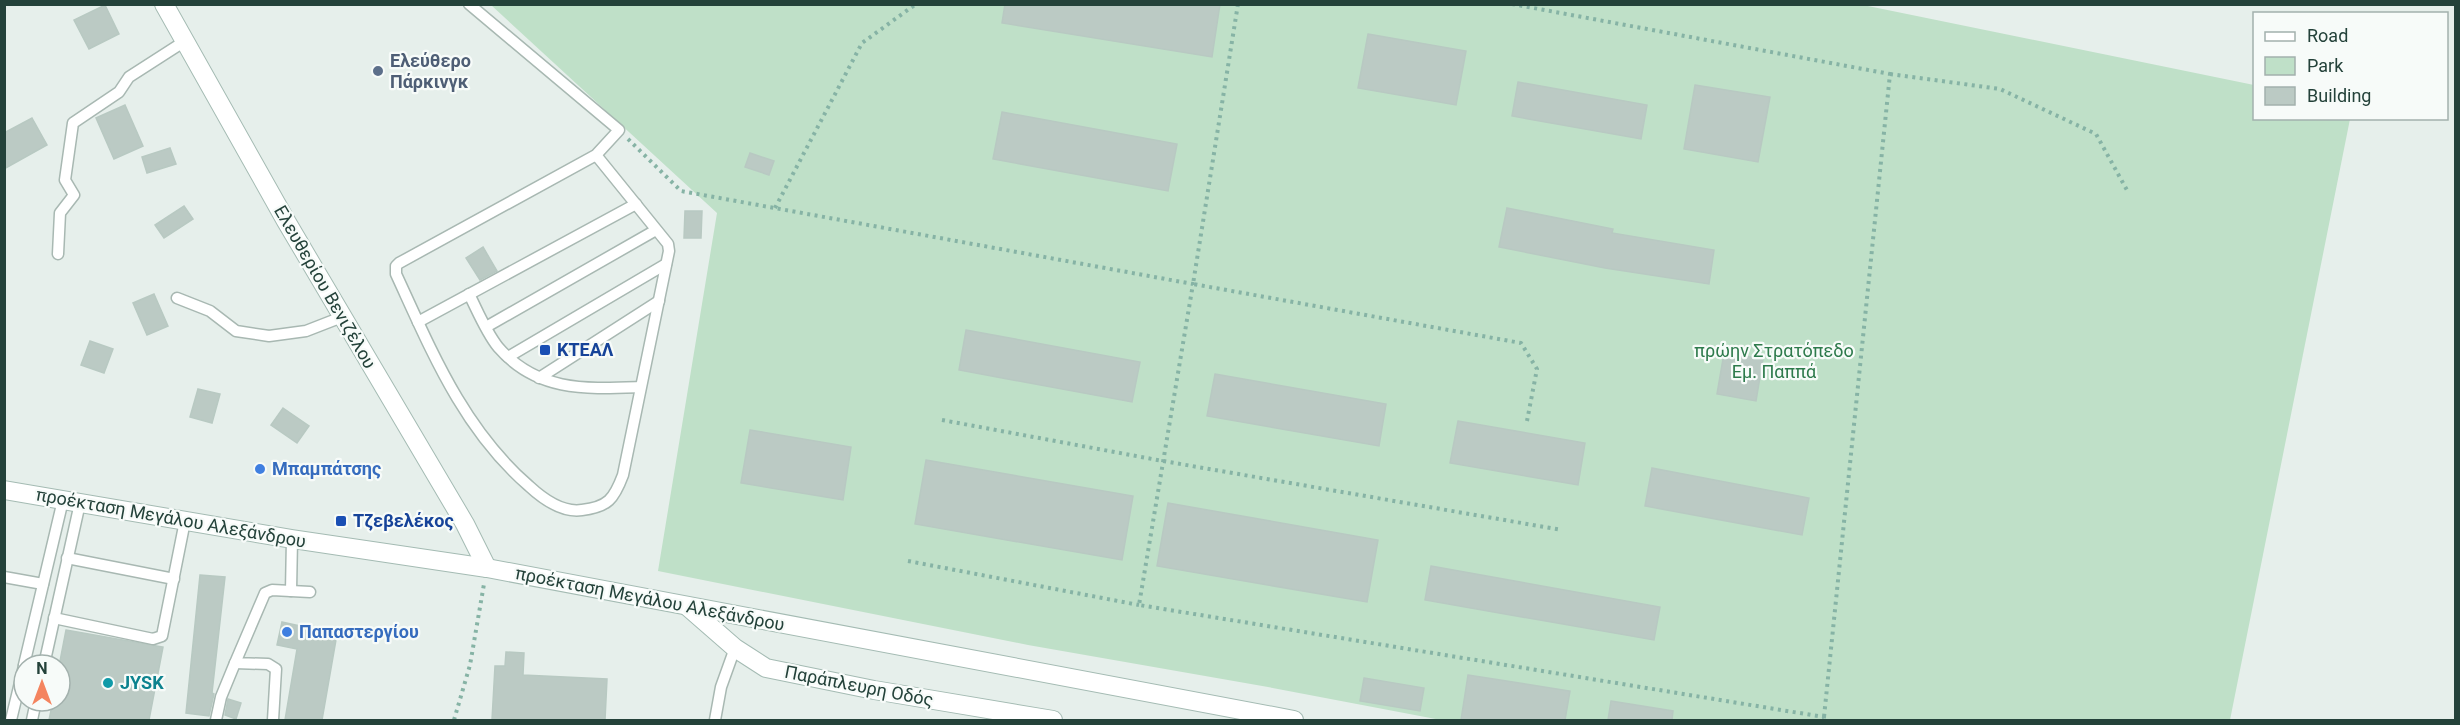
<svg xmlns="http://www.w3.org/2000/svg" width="2460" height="725" viewBox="0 0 2460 725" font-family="Roboto,sans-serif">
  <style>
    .green { fill: #bfe0c8 }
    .building { fill: #bbcac4; stroke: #b8c9c2; stroke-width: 1.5 }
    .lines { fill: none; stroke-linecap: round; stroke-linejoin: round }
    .lane-casing { stroke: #a8b8b2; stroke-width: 13 }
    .secondary-casing { stroke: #a4bbb3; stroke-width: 20 }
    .path { stroke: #86b3a5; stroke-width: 4; stroke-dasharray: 3 4.5; stroke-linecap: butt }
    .lane { stroke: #fff; stroke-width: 10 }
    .secondary { stroke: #fff; stroke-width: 18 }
    .service-dot { fill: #5c6f8a; stroke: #f7fbf9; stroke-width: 2 }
    .transit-dot { fill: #1a4fb4; stroke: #f7fbf9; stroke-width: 2 }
    .shop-dot { fill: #3f7fe0; stroke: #f7fbf9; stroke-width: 2 }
    .culture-dot { fill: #0f9aa8; stroke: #f7fbf9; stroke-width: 2 }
    .labels { text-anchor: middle; stroke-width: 4.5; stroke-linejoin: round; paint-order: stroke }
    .service-label { font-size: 18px; font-weight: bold; fill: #4e5e75; stroke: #f7fbf9; text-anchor: start }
    .street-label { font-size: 18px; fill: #24423a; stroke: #f7fbf9 }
    .transit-label { font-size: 18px; font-weight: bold; fill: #164399; stroke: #f7fbf9; text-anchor: start }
    .park-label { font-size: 18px; fill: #2d7a4b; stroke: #f7fbf9 }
    .shop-label { font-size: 18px; font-weight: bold; fill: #366cbe; stroke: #f7fbf9; text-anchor: start }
    .culture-label { font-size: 18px; font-weight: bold; fill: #0d838f; stroke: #f7fbf9; text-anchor: start }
  </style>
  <rect width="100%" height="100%" fill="#e6efeb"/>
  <polygon class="green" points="491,5 1863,5 2254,85 2254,118 2350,119 2230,720 1441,720 1268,687 1028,645 658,571 717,213"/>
  <g class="building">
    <polygon points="1005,4 1220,4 1212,57 1002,23"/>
    <polygon points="105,5 119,34 89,49 74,20"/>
    <polygon points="1368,34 1466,51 1456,105 1358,88"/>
    <polygon points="1518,82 1647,105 1641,139 1512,116"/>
    <polygon points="1695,85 1770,97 1758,162 1684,149"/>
    <polygon points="125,105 143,146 114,159 96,118"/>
    <polygon points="1002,112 1177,144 1168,191 993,159"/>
    <polygon points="32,118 47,145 4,169 4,133"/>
    <polygon points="170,148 176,164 147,173 142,157"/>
    <polygon points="750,153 774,161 769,175 745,167"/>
    <polygon points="184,206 193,219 164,238 155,225"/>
    <polygon points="1507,208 1613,229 1612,233 1714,250 1709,284 1605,268 1499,247"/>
    <polygon points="685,211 702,211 701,238 684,238"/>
    <polygon points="483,247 497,271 480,280 466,258"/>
    <polygon points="154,294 168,326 147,335 133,303"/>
    <polygon points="966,330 1140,362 1132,402 959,370"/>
    <polygon points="90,341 113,349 104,373 81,365"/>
    <polygon points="1724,353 1763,359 1756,401 1717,394"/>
    <polygon points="1215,374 1386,404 1379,446 1207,416"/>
    <polygon points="198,389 220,394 212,423 190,417"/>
    <polygon points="283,408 309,426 297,443 271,425"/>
    <polygon points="1458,421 1585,443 1578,485 1450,463"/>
    <polygon points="750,430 851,447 843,500 741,483"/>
    <polygon points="926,460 1133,496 1122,560 915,524"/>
    <polygon points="1652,468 1809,498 1802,535 1645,506"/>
    <polygon points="1168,503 1378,540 1367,602 1157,566"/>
    <polygon points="1431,566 1660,607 1654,640 1425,600"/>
    <polygon points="200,575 225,577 212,693 214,694 209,716 186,713"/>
    <polygon points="282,622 337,634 322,720 285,720 297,649 277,645"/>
    <polygon points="66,630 163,647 149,720 49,720 53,701 60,701 60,661"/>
    <polygon points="506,652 524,653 523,675 607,679 605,720 492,720 495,666 505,666"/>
    <polygon points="1468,675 1570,691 1565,720 1461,720"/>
    <polygon points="1364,678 1424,688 1420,711 1360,701"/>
    <polygon points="228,699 241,703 236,719 225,715"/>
    <polygon points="1611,701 1673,711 1672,720 1608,720"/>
  </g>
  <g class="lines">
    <g class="lane-casing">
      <g id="lane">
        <path d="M469 4 619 130 596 155 399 263 396 266V274C432 352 463 429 529 486 543 499 562 513 582 510 608 507 614 499 623 475L669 251 668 244 596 155"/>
        <polyline points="58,254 60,213 74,195 65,180 73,123 119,92 129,77 185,41"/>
        <path d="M469 294C478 312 486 332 498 347 537 392 586 389 640 387"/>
        <polyline points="177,298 210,311 236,331 269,336 306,331 342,317"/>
        <polyline points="418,322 636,204"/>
        <polyline points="486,327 656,230"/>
        <polyline points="508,357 666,264"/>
        <polyline points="539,378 659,301"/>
        <polyline points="67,558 174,579"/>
        <polyline points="4,577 43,584"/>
        <polyline points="291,591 292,539"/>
        <polyline points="54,618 153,639 162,636 185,521"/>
        <polyline points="24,665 63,500"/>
        <polyline points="44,665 80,503"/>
        <polyline points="11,720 24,666"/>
        <polyline points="32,720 36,701"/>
        <polyline points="216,720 221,697 235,663"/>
        <polyline points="273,720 276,669 268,664 235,663 265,593 272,590 310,592"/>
        <polyline points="715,720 721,687 735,648"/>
      </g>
    </g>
    <g class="secondary-casing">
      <g id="secondary">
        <polyline points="164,4 286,221 465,524 487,568"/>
        <polyline points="4,490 292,539 487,568 1294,720"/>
        <polyline points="688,607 735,648 766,668 874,690 1053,720"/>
      </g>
    </g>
    <g class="path">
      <polyline points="1238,4 1193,284 1521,343 1537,369 1527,421"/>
      <polyline points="1512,4 1890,74 1824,717"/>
      <polyline points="1890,74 2000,89 2096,134 2128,192"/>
      <polyline points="628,139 681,191 1193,284 1139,605 1824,717 1823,720"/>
      <polyline points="775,208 862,43 916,4"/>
      <polyline points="942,420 1163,461 1562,530"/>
      <polyline points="908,561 1139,605"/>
      <polyline points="454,720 470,665 484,584"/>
    </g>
    <use href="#lane" class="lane"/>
    <use href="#secondary" class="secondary"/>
  </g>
  <circle class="service-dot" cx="378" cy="71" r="6"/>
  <g class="transit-dot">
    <rect x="539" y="344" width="12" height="12" rx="3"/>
    <rect x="335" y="515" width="12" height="12" rx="3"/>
  </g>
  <g class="shop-dot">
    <circle cx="260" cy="469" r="6"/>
    <circle cx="287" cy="632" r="6"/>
  </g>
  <circle class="culture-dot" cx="108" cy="683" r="6"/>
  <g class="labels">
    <g class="service-label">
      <text x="390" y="67">Ελεύθερο<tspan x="390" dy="21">Πάρκινγκ</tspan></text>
    </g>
    <g class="street-label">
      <text transform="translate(325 287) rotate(60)" y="6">Ελευθερίου Βενιζέλου</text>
      <text transform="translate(171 518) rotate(10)" y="6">προέκταση Μεγάλου Αλεξάνδρου</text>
      <text transform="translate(650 599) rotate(11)" y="6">προέκταση Μεγάλου Αλεξάνδρου</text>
      <text transform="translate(859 686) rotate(11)" y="6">Παράπλευρη Οδός</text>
    </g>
    <g class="transit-label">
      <text x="557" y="356">ΚΤΕΑΛ</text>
      <text x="353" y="527">Τζεβελέκος</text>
    </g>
    <g class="park-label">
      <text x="1774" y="357">πρώην Στρατόπεδο<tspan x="1774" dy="21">Εμ. Παππά</tspan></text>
    </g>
    <g class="shop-label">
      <text x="272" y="475">Μπαμπάτσης</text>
      <text x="299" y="638">Παπαστεργίου</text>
    </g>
    <g class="culture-label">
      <text x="120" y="689">JYSK</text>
    </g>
  </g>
  <rect width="2460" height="725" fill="none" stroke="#24423a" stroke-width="12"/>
  <rect x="2253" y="12" width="195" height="108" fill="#f7fbf9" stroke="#a3b1ad" stroke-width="1.5"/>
  <rect x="2265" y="32" width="30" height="9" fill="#ffffff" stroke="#a3b1ad" stroke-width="1.5"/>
  <text x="2307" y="42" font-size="18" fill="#24423a">Road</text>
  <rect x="2265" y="57" width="30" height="18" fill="#bfe0c8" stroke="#a3b1ad" stroke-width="1.5"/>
  <text x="2307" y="72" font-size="18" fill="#24423a">Park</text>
  <rect x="2265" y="87" width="30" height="18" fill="#bbcac4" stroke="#a3b1ad" stroke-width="1.5"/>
  <text x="2307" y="102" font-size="18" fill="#24423a">Building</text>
  <g transform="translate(42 683)"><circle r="28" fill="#f7fbf9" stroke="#a3b1ad" stroke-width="1.5"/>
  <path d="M0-4.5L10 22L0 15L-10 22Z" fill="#f4845f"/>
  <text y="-9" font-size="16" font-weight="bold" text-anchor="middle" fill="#24423a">N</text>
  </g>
</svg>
